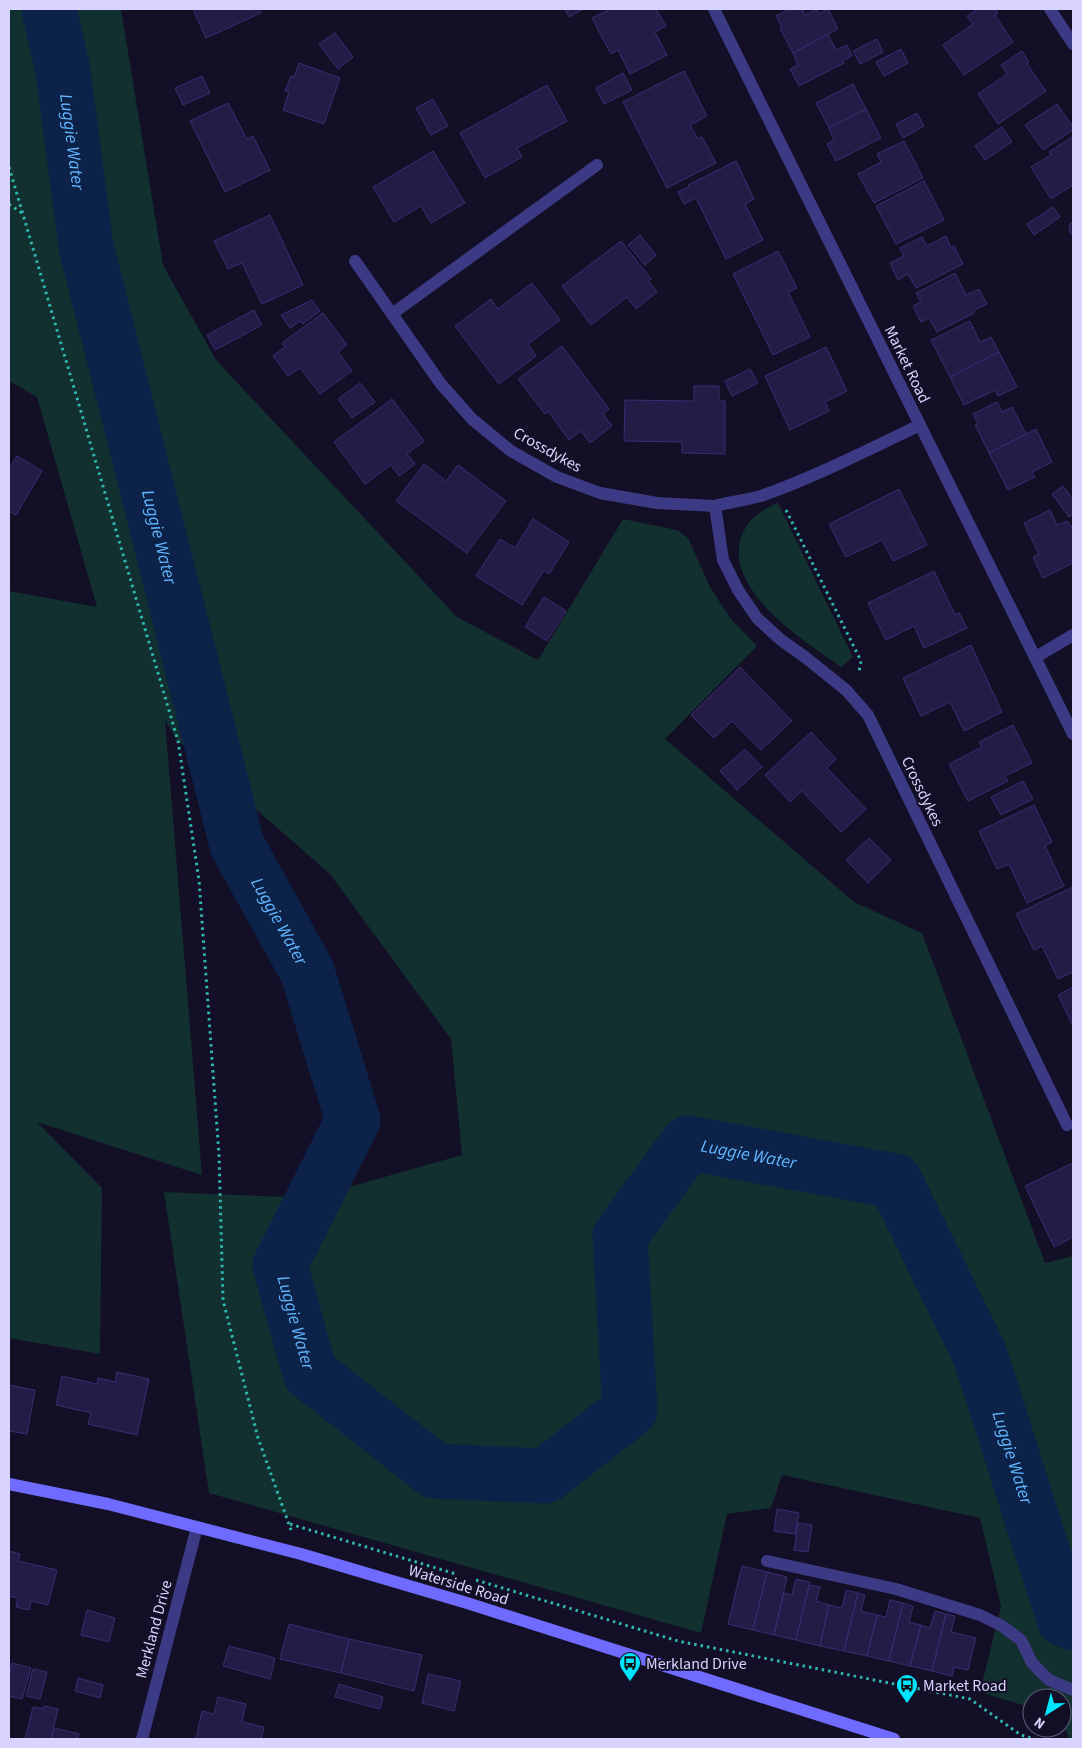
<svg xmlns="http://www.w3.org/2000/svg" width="1082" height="1748" viewBox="0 0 1082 1748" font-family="'Source Sans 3',sans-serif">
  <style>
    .green { fill: #12302f }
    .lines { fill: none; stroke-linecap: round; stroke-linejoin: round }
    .river { stroke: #0c2248; stroke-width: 55 }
    .building { fill: #241b47; stroke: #3b2d73 }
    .path { stroke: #2fb8b0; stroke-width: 3; stroke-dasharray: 2.5 4; stroke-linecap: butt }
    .service { stroke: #3d3a85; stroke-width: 12 }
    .minor { stroke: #3d3a85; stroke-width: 12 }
    .tertiary { stroke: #3d3a85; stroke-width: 12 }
    .secondary { stroke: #6f6bff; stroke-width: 12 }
    .labels { text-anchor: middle; stroke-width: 4; stroke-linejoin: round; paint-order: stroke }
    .street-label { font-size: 16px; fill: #d9d4ff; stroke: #130f26 }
    .poi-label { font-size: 16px; fill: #d9d4ff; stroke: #130f26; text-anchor: start }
    .water-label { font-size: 18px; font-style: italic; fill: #62b6ff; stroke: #130f26 }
  </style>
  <rect width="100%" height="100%" fill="#130f26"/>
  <g class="green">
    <polygon points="9,9 121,9 163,265 216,360 457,617 538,660 623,519 677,530 688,538 711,589 731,619 757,646 665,739 854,902 922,933 1045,1263 1073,1256 1073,1739 1070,1739 1062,1724 1062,1698 1032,1698 1032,1708 980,1692 1001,1606 980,1518 782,1475 771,1508 727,1514 701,1633 209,1493 164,1192 310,1198 462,1155 451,1039 330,874 178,741 165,720 202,1175 37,1122 102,1188 100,1354 9,1338 9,591 97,607 37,397 9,381"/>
    <path d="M778 503 853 657 841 667C806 642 724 591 741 538 747 520 760 510 778 503Z"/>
  </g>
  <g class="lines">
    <path class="river" id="s1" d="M49 9 63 71 86 246 237 845 307 971 353 1120 280 1265 310 1373 435 1471 545 1476 630 1410 620 1236 688 1143 895 1181 980 1355 1064 1619 1073 1623"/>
  </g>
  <g class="building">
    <polygon points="193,9 259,9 261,13 206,38"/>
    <polygon points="565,9 583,9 569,17"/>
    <polygon points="611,9 656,9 666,26 655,32 667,55 630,74 618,50 611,54 592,18"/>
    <polygon points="790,9 802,9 805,15 817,9 819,14 828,9 838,29 793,53 780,28 782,27 776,16"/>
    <polygon points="978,9 995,9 998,13 995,15 1013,42 964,75 943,45 973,24 967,16"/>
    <polygon points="335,33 353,57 338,69 319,44"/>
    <polygon points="828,34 836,50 847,45 852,56 843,61 844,63 799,86 790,69 798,65 793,53"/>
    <polygon points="877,39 883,52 860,64 853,51"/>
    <polygon points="901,49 908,63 884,76 876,62"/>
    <polygon points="1022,51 1029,62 1027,64 1046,91 998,124 978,94 1007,74 1001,65"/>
    <polygon points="299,63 340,78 324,124 283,110 289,92 285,91 291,76 294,77"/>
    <polygon points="684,71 707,116 690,125 698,139 702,137 716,163 667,188 623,102"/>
    <polygon points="623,73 632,90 604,104 596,88"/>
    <polygon points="202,76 210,93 183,105 175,88"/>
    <polygon points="853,84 866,109 829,128 816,103"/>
    <polygon points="547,85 567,121 517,148 522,157 485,178 460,133"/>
    <polygon points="433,99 448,126 431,135 416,108"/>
    <polygon points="228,103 247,139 253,136 270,170 225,192 190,121"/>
    <polygon points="1057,104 1073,127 1073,130 1043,150 1025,125"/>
    <polygon points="866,109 881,138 836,161 827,144 834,140 829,128"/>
    <polygon points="917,113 924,126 903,138 896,124"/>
    <polygon points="1002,127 1012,142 985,160 975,146"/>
    <polygon points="1072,137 1073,140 1073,185 1051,199 1031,167 1051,155 1049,152"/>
    <polygon points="904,141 923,178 874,203 858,174 881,162 877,154"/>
    <polygon points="433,151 465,203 431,223 421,206 394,222 373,187"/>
    <polygon points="736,161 754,199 745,204 763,240 726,259 696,198 684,204 678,192 689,187 688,185"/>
    <polygon points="924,181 944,220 896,244 876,206"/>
    <polygon points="1053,207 1060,217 1034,235 1027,224"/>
    <polygon points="270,215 303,285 262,304 242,263 228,269 214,241"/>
    <polygon points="1073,222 1073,236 1069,230 1070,224"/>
    <polygon points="640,235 656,255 645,265 628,245"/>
    <polygon points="946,236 951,248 954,246 963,264 916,288 908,274 898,280 890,263 904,256 900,248 922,237 927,246"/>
    <polygon points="621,241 651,279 648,281 657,292 636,309 627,297 591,325 562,286"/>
    <polygon points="778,251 797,288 788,292 810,337 773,355 733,274"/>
    <polygon points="955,273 966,295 979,289 987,304 973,311 974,313 937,332 929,318 921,322 913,306 921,302 916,293"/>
    <polygon points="532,283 560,320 528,344 536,356 499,384 455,326 491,299 498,309"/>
    <polygon points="312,300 320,311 303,324 300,321 290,328 281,315"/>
    <polygon points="254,310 262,325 215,350 207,335"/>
    <polygon points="323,313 347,345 338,352 352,371 320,394 300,368 288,376 273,356 285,347 282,343"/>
    <polygon points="970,321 980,342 991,337 999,352 950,377 931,340"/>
    <polygon points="562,346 609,409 603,414 612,426 590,443 581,431 569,440 548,411 545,414 518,379"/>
    <polygon points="826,347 847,391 825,402 829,411 790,430 765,376"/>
    <polygon points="999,352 1017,387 998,396 995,390 964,405 950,377"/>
    <polygon points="750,369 758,383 732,396 725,381"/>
    <polygon points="360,383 375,402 352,418 338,399"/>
    <polygon points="694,386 719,386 719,401 725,401 725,454 682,453 682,442 624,441 625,400 694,401"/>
    <polygon points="392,399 424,441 407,454 415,464 399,476 391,465 365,484 334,442"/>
    <polygon points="997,402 1002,412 1012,407 1026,434 989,453 975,425 978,424 973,414"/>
    <polygon points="1036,429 1052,462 1032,472 1035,477 1008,490 989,453"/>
    <polygon points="17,456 42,471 16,515 9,511 9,467 10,468"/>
    <polygon points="424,464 446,481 458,465 506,501 467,553 396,501"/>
    <polygon points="1063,486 1073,499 1073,514 1069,517 1052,494"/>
    <polygon points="899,489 927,545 893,561 882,540 846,557 829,524"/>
    <polygon points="1050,510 1057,525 1067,521 1073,529 1073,563 1043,578 1033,557 1039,554 1024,523"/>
    <polygon points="533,519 569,542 549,574 544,570 522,605 476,576 500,539 515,548"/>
    <polygon points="934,571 955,615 959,613 967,628 924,648 914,626 886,640 868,603"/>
    <polygon points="544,597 566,611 547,641 525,627"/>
    <polygon points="971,645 1002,712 964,731 950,702 921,716 903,678"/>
    <polygon points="740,667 792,721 761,750 732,721 714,738 691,715"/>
    <polygon points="1013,725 1032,763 1005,776 1008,781 968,801 949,764 982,747 979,742"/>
    <polygon points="811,732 836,759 827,768 866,809 841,832 802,791 790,802 765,775"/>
    <polygon points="745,749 762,767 737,790 720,771"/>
    <polygon points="1023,781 1033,799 1001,815 991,797"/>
    <polygon points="1034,805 1052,842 1045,846 1064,886 1027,903 1009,864 997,869 979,831"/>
    <polygon points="869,838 891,860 868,883 846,860"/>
    <polygon points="1073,887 1073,972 1058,979 1042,946 1034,950 1016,914"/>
    <polygon points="1073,987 1073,1026 1058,995"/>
    <polygon points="1073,1163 1073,1237 1054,1247 1025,1186"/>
    <polygon points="117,1372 149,1379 137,1435 88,1424 91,1413 56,1405 62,1376 97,1384 98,1378 115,1382"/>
    <polygon points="9,1385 35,1390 27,1434 9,1431"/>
    <polygon points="777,1509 799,1513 795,1534 774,1531"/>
    <polygon points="798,1523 812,1525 808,1552 794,1550"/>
    <polygon points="9,1551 20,1554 18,1561 57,1570 48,1605 31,1601 29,1610 16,1607 18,1598 9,1596"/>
    <polygon points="742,1566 767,1572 753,1630 728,1624"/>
    <polygon points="767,1572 787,1577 774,1635 753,1630"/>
    <polygon points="796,1579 810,1582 796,1640 774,1635 784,1593 792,1595"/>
    <polygon points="809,1585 820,1587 816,1601 829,1605 820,1646 796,1640"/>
    <polygon points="846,1590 858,1593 844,1651 820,1646 829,1605 842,1608"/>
    <polygon points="858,1593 865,1595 861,1611 877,1615 867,1656 844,1651"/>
    <polygon points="890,1600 903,1603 889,1661 867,1656 877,1615 886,1617"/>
    <polygon points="903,1603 913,1606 909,1622 921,1625 910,1666 889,1661"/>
    <polygon points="87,1610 115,1618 109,1642 81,1635"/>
    <polygon points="935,1611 946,1614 932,1671 910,1666 921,1625 930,1628"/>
    <polygon points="946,1614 955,1616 951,1632 976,1638 968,1670 954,1667 952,1676 932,1671"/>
    <polygon points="289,1624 349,1639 341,1673 280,1659"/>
    <polygon points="349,1639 422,1655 414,1691 341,1673"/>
    <polygon points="229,1646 275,1658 270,1679 223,1666"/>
    <polygon points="12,1663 31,1668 22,1699 9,1696 9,1675"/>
    <polygon points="33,1669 47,1672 40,1699 26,1696"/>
    <polygon points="428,1674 461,1681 454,1711 422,1703"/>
    <polygon points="78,1678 103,1685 100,1698 75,1691"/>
    <polygon points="339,1684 383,1697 380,1709 335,1697"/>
    <polygon points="218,1697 246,1704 242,1722 264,1727 261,1739 196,1739 202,1711 214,1714"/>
    <polygon points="44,1706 58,1709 51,1739 25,1739 33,1707 43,1709"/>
    <polygon points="54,1728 79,1734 77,1739 51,1739"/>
  </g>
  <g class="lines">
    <g class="path">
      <polyline points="9,167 178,741 199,880 219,1155 223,1300 258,1438 291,1530"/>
      <polyline points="9,204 22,213"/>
      <polyline points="786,510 861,661 859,672"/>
      <polyline points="290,1524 456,1574"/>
      <polyline points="476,1580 678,1641 970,1699 1021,1735 1034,1739"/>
    </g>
    <polyline class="service" points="767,1561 896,1589 980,1615 1002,1626 1021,1640 1032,1663 1049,1680 1073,1690"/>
    <g class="minor">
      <polyline points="1050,9 1073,44"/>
      <polyline points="355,261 441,384 472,419 511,451 557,477 600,493 657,503 715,506 723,560 738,590 757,618 781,640 805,657 846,690 868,715 1067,1125"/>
      <polyline points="392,314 597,165"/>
      <path d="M715 506C730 502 746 500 761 496 815 477 868 450 920 425"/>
      <polyline points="1036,657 1073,635"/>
    </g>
    <g class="tertiary">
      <polyline points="714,9 1073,734"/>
      <polyline points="142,1739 197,1527"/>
    </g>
    <polyline class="secondary" points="9,1484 108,1504 301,1554 467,1603 894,1739"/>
  </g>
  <defs>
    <g id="bus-pin" transform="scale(1.125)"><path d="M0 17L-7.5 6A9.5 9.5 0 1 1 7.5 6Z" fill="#00e5ff" stroke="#130f26"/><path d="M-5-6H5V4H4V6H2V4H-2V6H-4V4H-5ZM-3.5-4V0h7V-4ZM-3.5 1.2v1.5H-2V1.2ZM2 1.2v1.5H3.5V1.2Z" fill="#111"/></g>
  </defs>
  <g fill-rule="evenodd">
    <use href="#bus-pin" x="630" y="1663"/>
    <use href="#bus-pin" x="907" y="1685"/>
  </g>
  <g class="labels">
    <g class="street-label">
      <text transform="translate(908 364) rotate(64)" y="6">Market Road</text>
      <text transform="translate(548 449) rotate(29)" y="6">Crossdykes</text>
      <text transform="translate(923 791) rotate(64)" y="6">Crossdykes</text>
      <text transform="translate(459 1584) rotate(17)" y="6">Waterside Road</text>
      <text transform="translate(153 1629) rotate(-75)" y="6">Merkland Drive</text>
    </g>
    <g class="poi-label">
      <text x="646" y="1669">Merkland Drive</text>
      <text x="923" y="1691">Market Road</text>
    </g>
    <g class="water-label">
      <text dy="6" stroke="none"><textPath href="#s1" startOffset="135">Luggie Water</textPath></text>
      <text dy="6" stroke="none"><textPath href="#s1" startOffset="540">Luggie Water</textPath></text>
      <text dy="6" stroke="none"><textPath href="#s1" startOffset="945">Luggie Water</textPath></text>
      <text dy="6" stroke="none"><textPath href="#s1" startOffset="2160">Luggie Water</textPath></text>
      <text dy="6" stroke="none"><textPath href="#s1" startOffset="1380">Luggie Water</textPath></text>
      <text dy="6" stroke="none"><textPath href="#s1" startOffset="2610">Luggie Water</textPath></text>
    </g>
  </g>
  <rect width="1082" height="1748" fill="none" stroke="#d9d4ff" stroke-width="20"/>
  <g transform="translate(1047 1713) rotate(216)"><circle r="24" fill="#130f26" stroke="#625e7d"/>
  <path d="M0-4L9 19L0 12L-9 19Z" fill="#00e5ff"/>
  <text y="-8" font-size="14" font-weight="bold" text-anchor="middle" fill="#d9d4ff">N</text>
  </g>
</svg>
